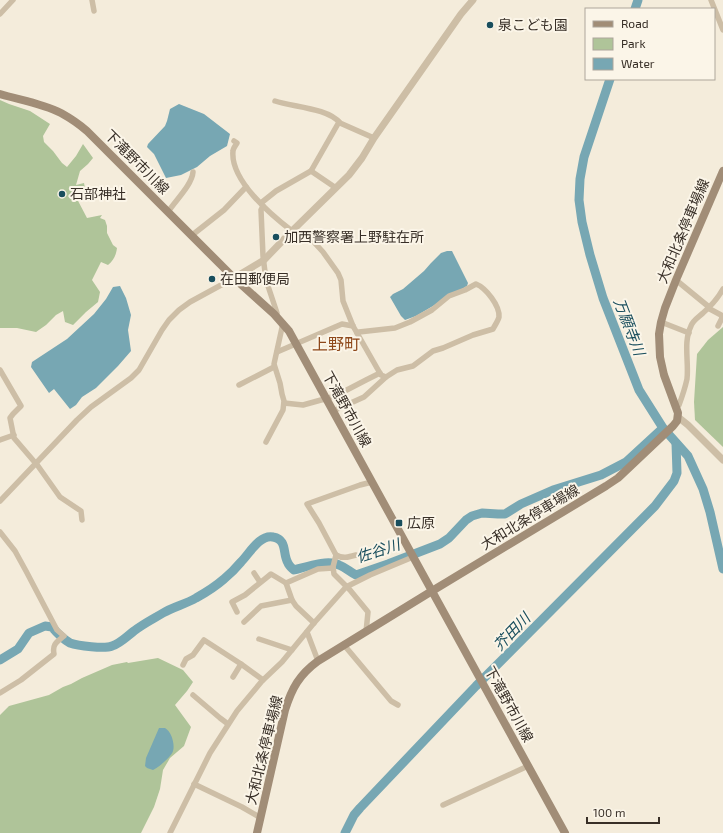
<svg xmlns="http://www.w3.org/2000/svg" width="723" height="833" viewBox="0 0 723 833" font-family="'Exo 2','Noto Sans JP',sans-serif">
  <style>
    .green { fill: #afc499 }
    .water { fill: #77a7b3 }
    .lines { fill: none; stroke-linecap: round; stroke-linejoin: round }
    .river { stroke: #77a7b3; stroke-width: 9 }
    .minor { stroke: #cdbea6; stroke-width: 5.5 }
    .tertiary { stroke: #cdbea6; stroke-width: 7 }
    .secondary { stroke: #a18d77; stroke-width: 8 }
    .poi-dot { fill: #194e5d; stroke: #fbf5e8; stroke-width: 1.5 }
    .labels { text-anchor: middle; stroke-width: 4; stroke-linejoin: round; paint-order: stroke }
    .poi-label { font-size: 14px; fill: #382f27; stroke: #fbf5e8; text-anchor: start }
    .street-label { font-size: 14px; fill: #382f27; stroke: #fbf5e8 }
    .water-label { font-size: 15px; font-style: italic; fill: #194e5d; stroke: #fbf5e8 }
    .quarter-label { font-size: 16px; fill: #8e481a; stroke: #fbf5e8 }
  </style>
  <rect width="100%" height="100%" fill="#f4ecdb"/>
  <g class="green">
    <path d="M0 100 9 104 30 111 50 124 43 136 44 142 53 151 62 163 67 167 76 156 83 144 93 158 88 164 80 171 76 185 84 183 86 193 76 197 87 218 102 215 100 218 105 220 107 226V233L113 245 117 248C116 255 114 260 108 265L101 262 92 280 100 292 98 302 86 312 73 325 65 322 63 311 56 315 46 325 36 332 17 328H0Z"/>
    <polygon points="723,327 723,447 695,420 694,402 697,354 708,340"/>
    <polygon points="158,658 183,670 193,682 187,691 175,705 191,727 184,746 170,758 163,770 160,789 154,807 141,833 0,833 0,715 9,706 49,695 63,687 71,684 82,678 112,665 127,662 128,663"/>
  </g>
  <g class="water">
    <polygon points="179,104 204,114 230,134 227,146 210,156 197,167 181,175 166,178 154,154 147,147 148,144 165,126 167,121 170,109"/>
    <polygon points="447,251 452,251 468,283 467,286 416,316 405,320 401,316 390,297 393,294 403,289 424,271 431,263 441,253"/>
    <polygon points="120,286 126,298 131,315 128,330 131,351 118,366 96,388 82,397 76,405 70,409 54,389 49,393 31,367 32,362 67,339 94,314 106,299 113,287"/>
    <path d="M159 728C161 728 163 728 165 728 172 732 175 745 173 751 172 756 158 768 153 770L147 768 145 766 146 758Z"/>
  </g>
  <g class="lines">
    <g class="river">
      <polyline points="635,9 638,0"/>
      <polyline points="610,79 584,157 580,179 579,200 582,222 590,255 603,298 639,390 663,428 688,456 703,489 710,512 723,569"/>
      <path d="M0 660 18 649 29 633 45 626 52 627C57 633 63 639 70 643 78 646 105 649 112 646 121 643 127 636 134 631 143 624 153 619 163 613 173 607 186 604 196 598 205 593 216 586 224 579 230 574 236 568 241 562 249 554 260 534 273 537 288 540 282 553 288 563 289 566 292 568 294 570 306 567 328 559 339 565 345 567 350 572 356 575L388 564 440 544 449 538 466 520 472 516 482 513 498 514H505L521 504 553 490 601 475 626 462 663 428"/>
      <polyline points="345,833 354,815 360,808 476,686 655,506 674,481 677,473 676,443"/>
    </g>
    <g class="minor">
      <polyline points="92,0 94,11"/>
      <polyline points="711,0 723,30"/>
      <polyline points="0,14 13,0"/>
      <path d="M275 101C293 107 328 108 340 123L374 138"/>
      <path d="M234 141 237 143C236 145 233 148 233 151 230 180 271 215 292 231"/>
      <polyline points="311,171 336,188"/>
      <polyline points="261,203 276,191 311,171 339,122"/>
      <polyline points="263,206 261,210 263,256 266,280 277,313 274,314"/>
      <path d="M168 212C175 201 192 185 193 172"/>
      <polyline points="294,229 312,240 323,252 338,273 341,280 343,301 353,326 381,375 386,377"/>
      <polyline points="191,236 224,210 246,187"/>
      <polyline points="676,280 709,307"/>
      <polyline points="708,308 721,315 722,318 718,326"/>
      <polyline points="661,322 689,333"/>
      <polyline points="277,352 342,324 353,326"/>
      <polyline points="0,370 21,406 13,414 10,418 14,438 38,466 60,497 81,511 82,520"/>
      <polyline points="239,385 274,367"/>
      <polyline points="284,403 303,405 321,400 326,399 341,393 366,380 380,373"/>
      <path d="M676 408 679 405C682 397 685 388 687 379 689 362 683 342 691 326 693 320 699 317 703 313 711 306 718 298 723 289"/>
      <path d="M333 411 364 397 386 377 397 370 413 366 433 351 443 348 473 335 493 329C495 325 498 321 499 317 500 306 486 288 476 284L465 290 449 296 432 310 410 322 395 328 359 332 357 333"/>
      <polyline points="0,440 14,435"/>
      <polyline points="266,442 283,410 284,401 282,394 280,383 274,364 283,323"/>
      <polyline points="0,501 77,420 91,407 131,378 139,370 162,330 169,320 179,310 190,302 234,278"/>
      <path d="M0 532 15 551 26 571 57 630 64 636C57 642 52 644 54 654L21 680 0 693"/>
      <polyline points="336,555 333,567 334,574 350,590 368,612 366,632"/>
      <path d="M356 555C349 557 343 559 336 555L319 523 307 504 360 485 372 482"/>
      <polyline points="254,573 260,582"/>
      <polyline points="286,583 292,600 296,606 314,623"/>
      <polyline points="237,612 232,602 245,595 271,574 286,583 318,569 333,568"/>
      <polyline points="244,622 261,606 292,600"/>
      <polyline points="307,632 318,661"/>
      <polyline points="259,639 292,650"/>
      <polyline points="344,645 391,701 398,705"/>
      <polyline points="183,665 186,659 193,655 204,640 241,664 263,680"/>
      <polyline points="233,677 241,664"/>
      <polyline points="193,695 220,718 228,724"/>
      <polyline points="194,784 242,807 261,818"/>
      <polyline points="443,805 528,766"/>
      <polyline points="170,833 210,753 237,711 262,681 282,662 314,623 346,587 370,575 413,557"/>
    </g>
    <g class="tertiary">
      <polyline points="234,278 264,260 292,231 349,175 362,158 374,138 461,14 473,0"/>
      <polyline points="678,417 688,425 723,460"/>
    </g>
    <g class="secondary">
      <path d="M0 94C20 100 42 103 61 113 70 118 79 124 87 131L234 278 274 314 289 331 565 833"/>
      <path d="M257 833 285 710C292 688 299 675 318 661L432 591 606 486 618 478 673 426 677 421 678 413 664 375 660 357 659 334 661 322 665 308 676 280 723 171"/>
    </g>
  </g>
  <g class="poi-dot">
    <circle cx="490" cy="25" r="4"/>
    <circle cx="62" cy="194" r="4"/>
    <circle cx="276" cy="237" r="4"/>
    <circle cx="212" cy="279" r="4"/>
    <rect x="395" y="519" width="8" height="8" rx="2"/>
  </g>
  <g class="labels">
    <g class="poi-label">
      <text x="498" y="30">泉こども園</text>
      <text x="70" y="199">石部神社</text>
      <text x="284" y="242">加西警察署上野駐在所</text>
      <text x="220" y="284">在田郵便局</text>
      <text x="407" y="528">広原</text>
    </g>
    <g class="street-label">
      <text transform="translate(137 162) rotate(45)" y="5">下滝野市川線</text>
      <text transform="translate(683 231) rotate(-67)" y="5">大和北条停車場線</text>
      <text transform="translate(347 409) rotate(61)" y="5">下滝野市川線</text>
      <text transform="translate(530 517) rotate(-31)" y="5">大和北条停車場線</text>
      <text transform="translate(509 704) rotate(61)" y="5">下滝野市川線</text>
      <text transform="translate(264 750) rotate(-76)" y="5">大和北条停車場線</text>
    </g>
    <g class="water-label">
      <text transform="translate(629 327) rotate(69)" y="5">万願寺川</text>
      <text transform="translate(378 551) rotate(-18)" y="5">佐谷川</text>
      <text transform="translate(512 632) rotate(-46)" y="5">芥田川</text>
    </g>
    <g class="quarter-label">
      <text x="336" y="350">上野町</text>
    </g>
  </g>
  <rect x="585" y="8" width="130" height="72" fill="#fbf5e8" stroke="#ada69b"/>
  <rect x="593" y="21" width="20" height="6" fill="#a18d77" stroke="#ada69b"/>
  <text x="621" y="28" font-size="12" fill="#382f27">Road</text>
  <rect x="593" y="38" width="20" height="12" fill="#afc499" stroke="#ada69b"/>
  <text x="621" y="48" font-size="12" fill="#382f27">Park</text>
  <rect x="593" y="58" width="20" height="12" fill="#77a7b3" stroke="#ada69b"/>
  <text x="621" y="68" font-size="12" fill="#382f27">Water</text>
  <path d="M587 817v6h72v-6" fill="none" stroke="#382f27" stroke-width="2"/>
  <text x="593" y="817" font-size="12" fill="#382f27" stroke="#fbf5e8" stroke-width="3" paint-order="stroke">100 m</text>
</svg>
